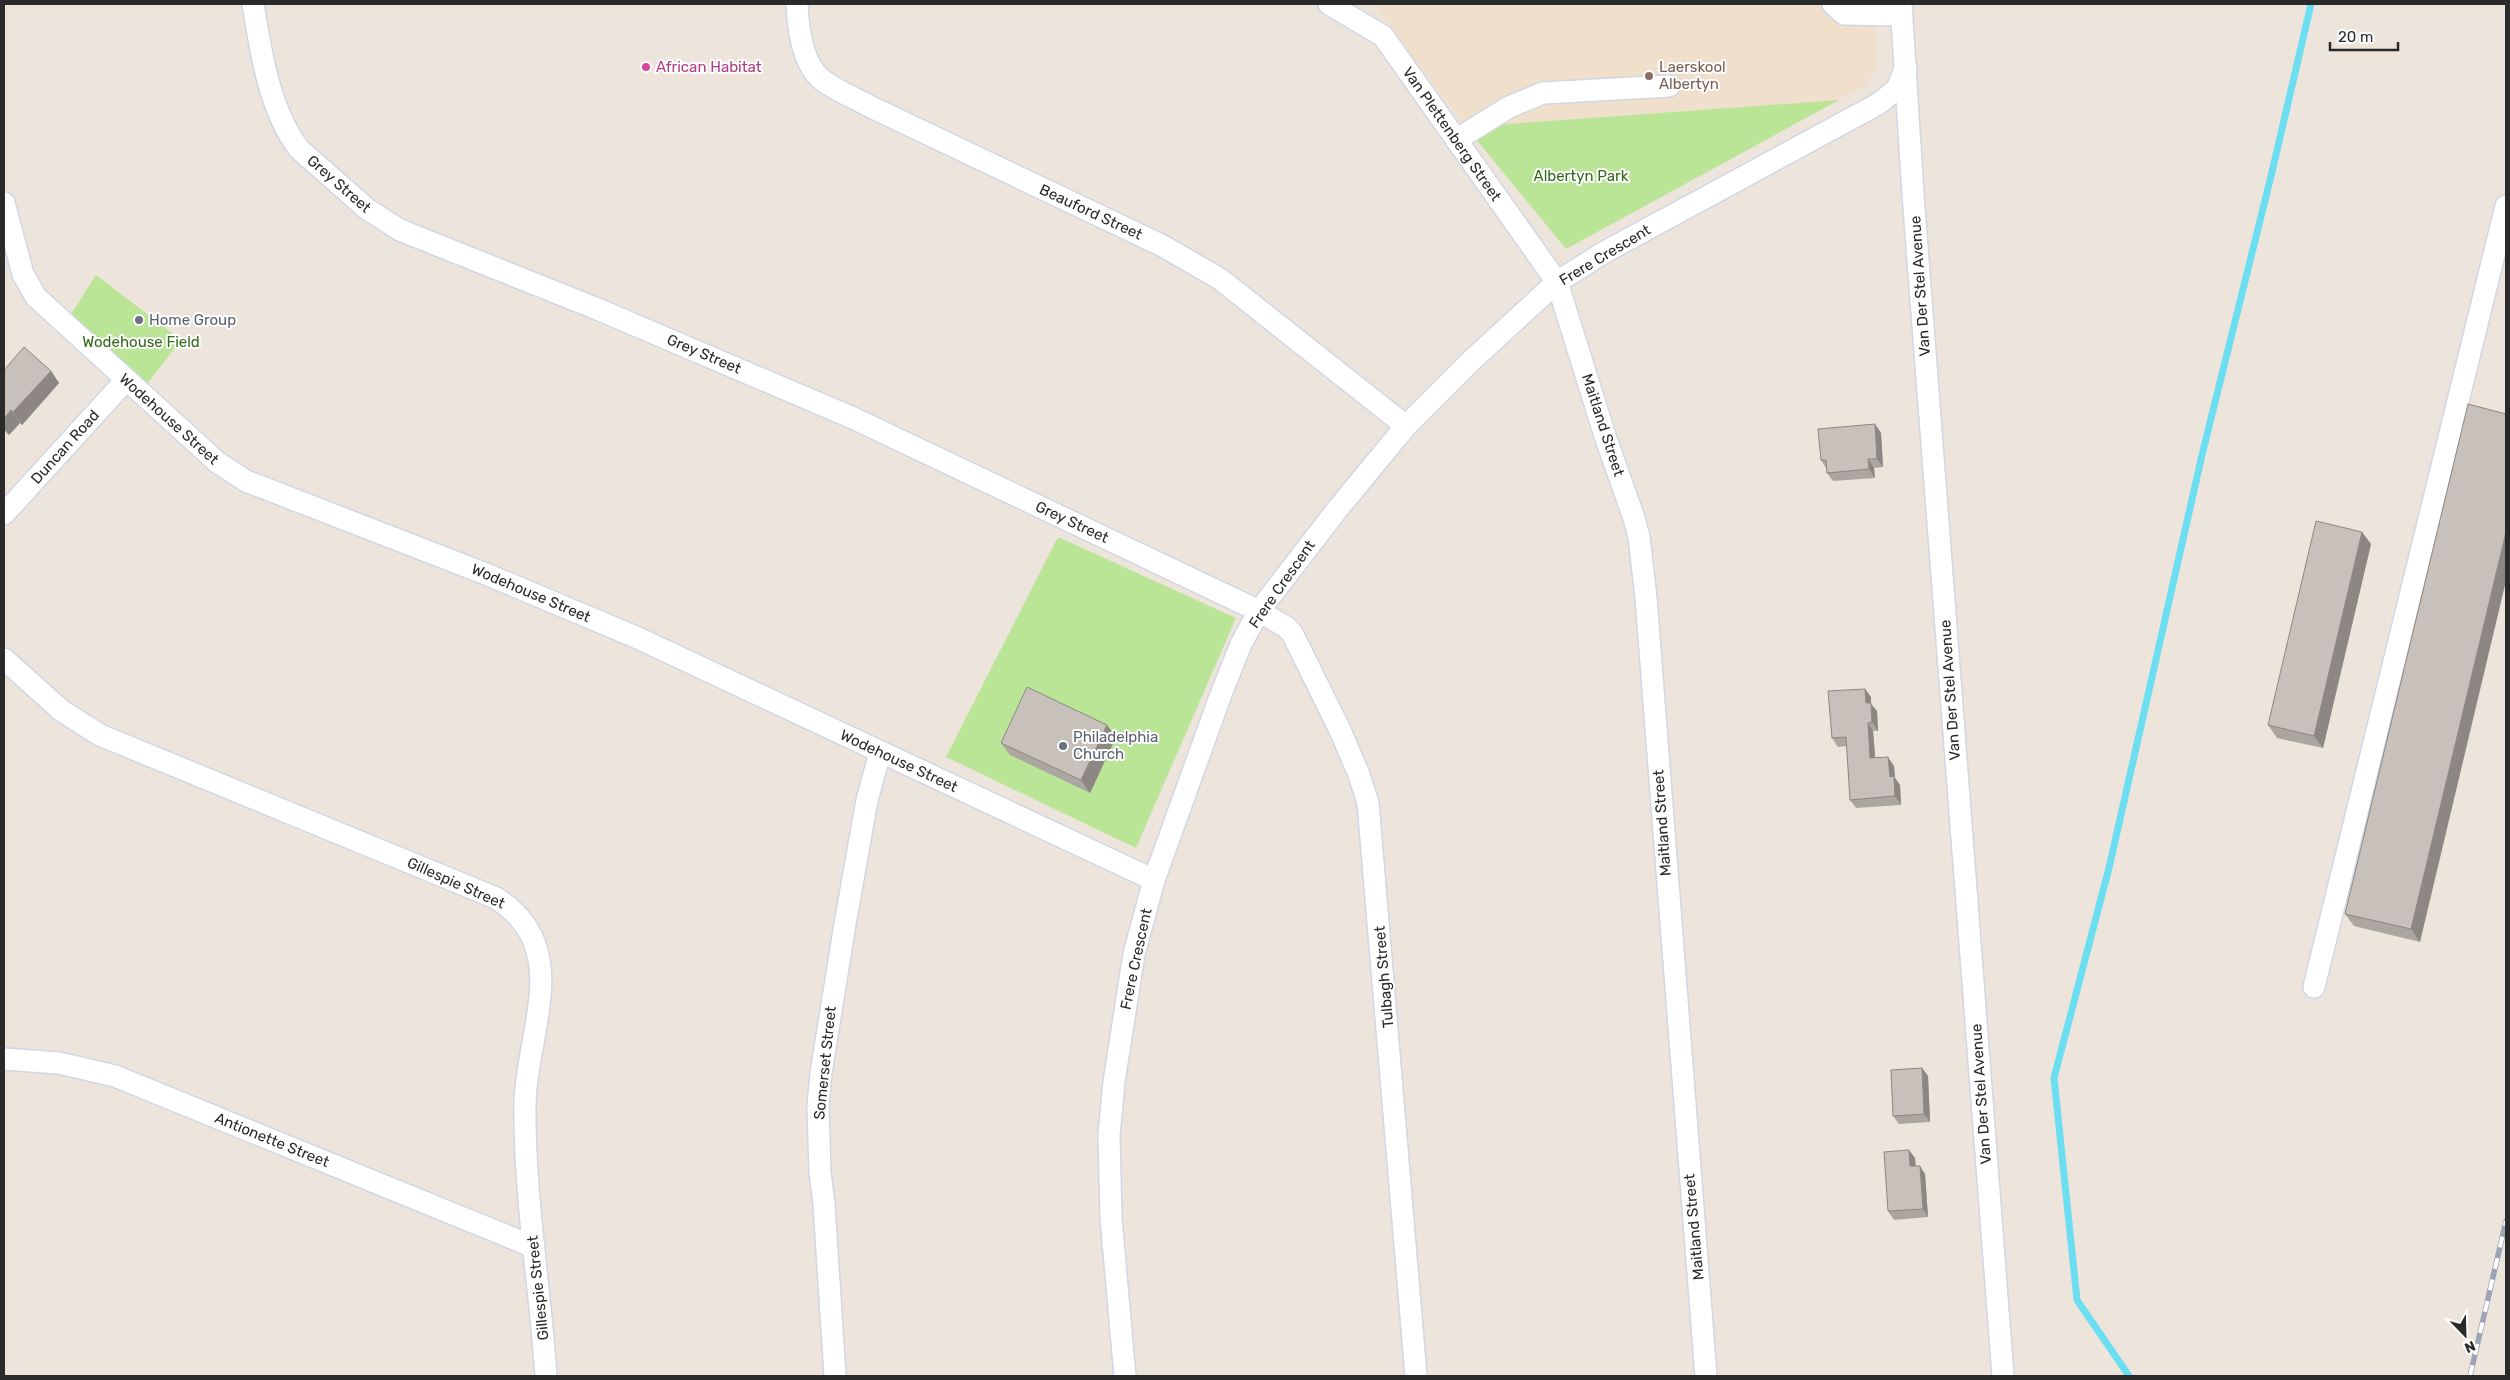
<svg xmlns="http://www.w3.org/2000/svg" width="2510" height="1380" viewBox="0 0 2510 1380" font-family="Rubik,sans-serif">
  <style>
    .education { fill: #efdfcb }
    .green { fill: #bae597 }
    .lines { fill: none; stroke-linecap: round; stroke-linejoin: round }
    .stream { stroke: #6cdef2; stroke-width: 7 }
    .minor-casing { stroke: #d1d7e4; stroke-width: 24 }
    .minor { stroke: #fff; stroke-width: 21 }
    .rail-casing { stroke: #9ea4b5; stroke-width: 5.5 }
    .rail { stroke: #fff; stroke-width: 4; stroke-dasharray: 11; stroke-linecap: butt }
    .wall { fill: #aca6a1 }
    .shaded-wall { fill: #8c8783 }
    .building { fill: #c8c1bb; stroke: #8c8783 }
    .hotel-dot { fill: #d1479c; stroke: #fff; stroke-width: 2 }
    .education-dot { fill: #8d6e63; stroke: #fff; stroke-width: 2 }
    .worship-dot { fill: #6b7280; stroke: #fff; stroke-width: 2 }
    .labels { text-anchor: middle; stroke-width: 4; stroke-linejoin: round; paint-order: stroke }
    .hotel-label { font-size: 15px; fill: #b23c85; stroke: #fff; text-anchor: start }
    .education-label { font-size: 15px; fill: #785e54; stroke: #fff; text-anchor: start }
    .street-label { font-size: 15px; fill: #2a2a2a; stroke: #fff }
    .park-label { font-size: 15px; fill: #326a18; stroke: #fff }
    .worship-label { font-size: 15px; fill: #5b616d; stroke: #fff; text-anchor: start }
  </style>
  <rect width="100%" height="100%" fill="#ede4dc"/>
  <polygon class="education" points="1369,4 1873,4 1877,65 1864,87 1839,100 1466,127 1378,9"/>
  <g class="green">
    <polygon points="1839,100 1566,249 1466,127"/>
    <polygon points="96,275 181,340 147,384 70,316"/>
    <polygon points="1058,537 1236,618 1136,848 946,757"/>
  </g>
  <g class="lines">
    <polyline class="stream" points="2129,1376 2077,1300 2054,1078 2109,868 2202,455 2272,172 2311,4"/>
    <g class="minor-casing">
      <g id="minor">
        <path d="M253 4C261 53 269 109 299 149L367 209 400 230 595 308 853 418 1259 611 1286 627 1292 633 1339 728 1358 772 1368 803 1416 1376"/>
        <path d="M797 4C798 28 802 67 825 82 838 91 854 98 869 106L1163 246 1220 279 1406 426"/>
        <polyline points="1329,4 1383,36 1557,282 1606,439 1634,518 1639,537 1646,598 1706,1376"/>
        <polyline points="1833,4 1844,14 1902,15"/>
        <polyline points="1901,4 1913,194 2003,1376"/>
        <polyline points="1456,140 1509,107 1543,93 1669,86"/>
        <polyline points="4,203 23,274 36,297 217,462 246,481 486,574 638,638 1154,880"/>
        <polyline points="4,514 126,380"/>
        <path d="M4 659 62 711 100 735 496 898C515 910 531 928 537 951 550 996 525 1057 525 1105 524 1195 540 1286 546 1376"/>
        <polyline points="2314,987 2506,206"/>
        <polyline points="4,1059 59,1063 115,1076 534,1247"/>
        <polyline points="835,1376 824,1204 820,1172 818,1106 821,1073 845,924 867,800 880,753"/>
        <polyline points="1125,1376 1111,1218 1109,1135 1114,1082 1134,954 1154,880 1220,697 1241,644 1259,611 1336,511 1406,426 1471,361 1557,282 1603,253 1878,104 1897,89 1906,67"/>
      </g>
    </g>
    <use href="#minor" class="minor"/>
    <g class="rail-casing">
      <polyline id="rail" points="2470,1376 2506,1221"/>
    </g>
    <use href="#rail" class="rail"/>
  </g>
  <g class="wall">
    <polygon points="4,370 51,371 59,383 22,425 20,423 9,435 4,430"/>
    <polygon points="2506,414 2420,942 2354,926 2345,914"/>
    <polygon points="1875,424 1881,433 1883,467 1874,468 1875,478 1833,481 1827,473 1826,468 1821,460"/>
    <polygon points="2371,544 2323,748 2277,738 2268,725"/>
    <polygon points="1865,689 1871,697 1871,704 1877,711 1878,731 1873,731 1875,758 1894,766 1895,778 1900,785 1901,805 1856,808 1850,800 1847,746 1838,747 1832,738"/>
    <polygon points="1116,737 1090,793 1010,755 1001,743"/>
    <polygon points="1922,1068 1928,1076 1930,1122 1899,1124 1893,1116"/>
    <polygon points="1909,1150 1915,1158 1916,1166 1925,1174 1928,1217 1894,1220 1888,1211"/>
  </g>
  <g class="shaded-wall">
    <polygon points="51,371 59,383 22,425 13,412"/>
    <polygon points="11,410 20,423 9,435 4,428 4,419"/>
    <polygon points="1875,424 1881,433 1883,467 1877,459"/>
    <polygon points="1868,459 1874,468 1875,478 1869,469"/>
    <polygon points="2362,532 2371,544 2323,748 2314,736"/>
    <polygon points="2506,532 2506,581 2420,942 2411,929"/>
    <polygon points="1865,689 1871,697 1871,704 1877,711 1878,731 1872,722 1866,703"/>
    <polygon points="1868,723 1873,731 1876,767 1870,758"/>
    <polygon points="1107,725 1116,737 1090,793 1081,780"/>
    <polygon points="1888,757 1894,766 1895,778 1900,785 1901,805 1895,796 1890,777"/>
    <polygon points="1922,1068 1928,1076 1930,1122 1924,1114"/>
    <polygon points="1909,1150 1915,1158 1916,1175 1910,1166"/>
    <polygon points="1920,1166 1925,1174 1928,1217 1923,1209"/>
  </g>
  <g class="building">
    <polygon points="24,347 51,371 13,412 11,410 4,419 4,370"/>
    <polygon points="2468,404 2506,414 2506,532 2411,929 2345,914"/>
    <polygon points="1875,424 1877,459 1868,459 1869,469 1827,473 1826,460 1821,460 1818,429"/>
    <polygon points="2316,521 2362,532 2314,736 2268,725"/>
    <polygon points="1027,687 1107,725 1081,780 1001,743"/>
    <polygon points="1865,689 1866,703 1871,703 1872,722 1868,723 1870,758 1888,757 1890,777 1894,776 1895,796 1850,800 1846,737 1832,738 1828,691"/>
    <polygon points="1922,1068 1924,1114 1893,1116 1891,1070"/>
    <polygon points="1909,1150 1910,1166 1920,1166 1923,1209 1888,1211 1884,1152"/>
  </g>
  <circle class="hotel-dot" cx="646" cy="67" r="5"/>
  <circle class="education-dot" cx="1649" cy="76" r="5"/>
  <g class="worship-dot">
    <circle cx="139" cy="320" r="5"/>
    <circle cx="1063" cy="746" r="5"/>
  </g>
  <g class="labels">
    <g class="hotel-label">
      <text x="656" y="72">African Habitat</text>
    </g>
    <g class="education-label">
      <text x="1659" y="72">Laerskool<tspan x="1659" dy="17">Albertyn</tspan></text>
    </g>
    <g class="street-label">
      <text transform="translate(1452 134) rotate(55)" y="5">Van Plettenberg Street</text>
      <text transform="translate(339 184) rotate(41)" y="5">Grey Street</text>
      <text transform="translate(1091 212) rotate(25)" y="5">Beauford Street</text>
      <text transform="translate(1605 255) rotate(-31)" y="5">Frere Crescent</text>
      <text transform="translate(1920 286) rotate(-94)" y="5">Van Der Stel Avenue</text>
      <text transform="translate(704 354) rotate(23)" y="5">Grey Street</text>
      <text transform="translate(169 419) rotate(42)" y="5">Wodehouse Street</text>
      <text transform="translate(1603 425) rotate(72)" y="5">Maitland Street</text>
      <text transform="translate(65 447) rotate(-48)" y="5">Duncan Road</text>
      <text transform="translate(1072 522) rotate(25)" y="5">Grey Street</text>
      <text transform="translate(1282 584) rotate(-55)" y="5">Frere Crescent</text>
      <text transform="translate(531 593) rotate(23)" y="5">Wodehouse Street</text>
      <text transform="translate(1950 690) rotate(-94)" y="5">Van Der Stel Avenue</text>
      <text transform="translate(899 761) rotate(25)" y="5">Wodehouse Street</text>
      <text transform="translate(1662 823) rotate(-94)" y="5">Maitland Street</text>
      <text transform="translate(456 883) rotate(24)" y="5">Gillespie Street</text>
      <text transform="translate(1136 959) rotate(-78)" y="5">Frere Crescent</text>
      <text transform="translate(1384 977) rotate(-95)" y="5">Tulbagh Street</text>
      <text transform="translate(825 1063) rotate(-84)" y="5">Somerset Street</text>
      <text transform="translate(1981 1094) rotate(-94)" y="5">Van Der Stel Avenue</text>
      <text transform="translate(272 1140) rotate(22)" y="5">Antionette Street</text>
      <text transform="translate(1694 1227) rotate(-95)" y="5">Maitland Street</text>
      <text transform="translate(538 1288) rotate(-96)" y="5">Gillespie Street</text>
    </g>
    <g class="park-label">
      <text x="1581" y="181">Albertyn Park</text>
      <text x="141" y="347">Wodehouse Field</text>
    </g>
    <g class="worship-label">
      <text x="149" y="325">Home Group</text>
      <text x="1073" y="742">Philadelphia<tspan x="1073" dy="17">Church</tspan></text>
    </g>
  </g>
  <rect width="2510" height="1380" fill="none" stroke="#2a2a2a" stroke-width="10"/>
  <g transform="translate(2465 1335) rotate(157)" stroke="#ffffff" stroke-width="4" paint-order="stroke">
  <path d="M0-4L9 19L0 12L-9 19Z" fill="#2a2a2a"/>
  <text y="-8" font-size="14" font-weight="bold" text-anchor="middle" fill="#2a2a2a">N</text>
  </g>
  <path d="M2330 42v8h68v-8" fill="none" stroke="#2a2a2a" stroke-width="2.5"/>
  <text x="2338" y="42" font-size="15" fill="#2a2a2a" stroke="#ffffff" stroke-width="4" paint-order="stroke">20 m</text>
</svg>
